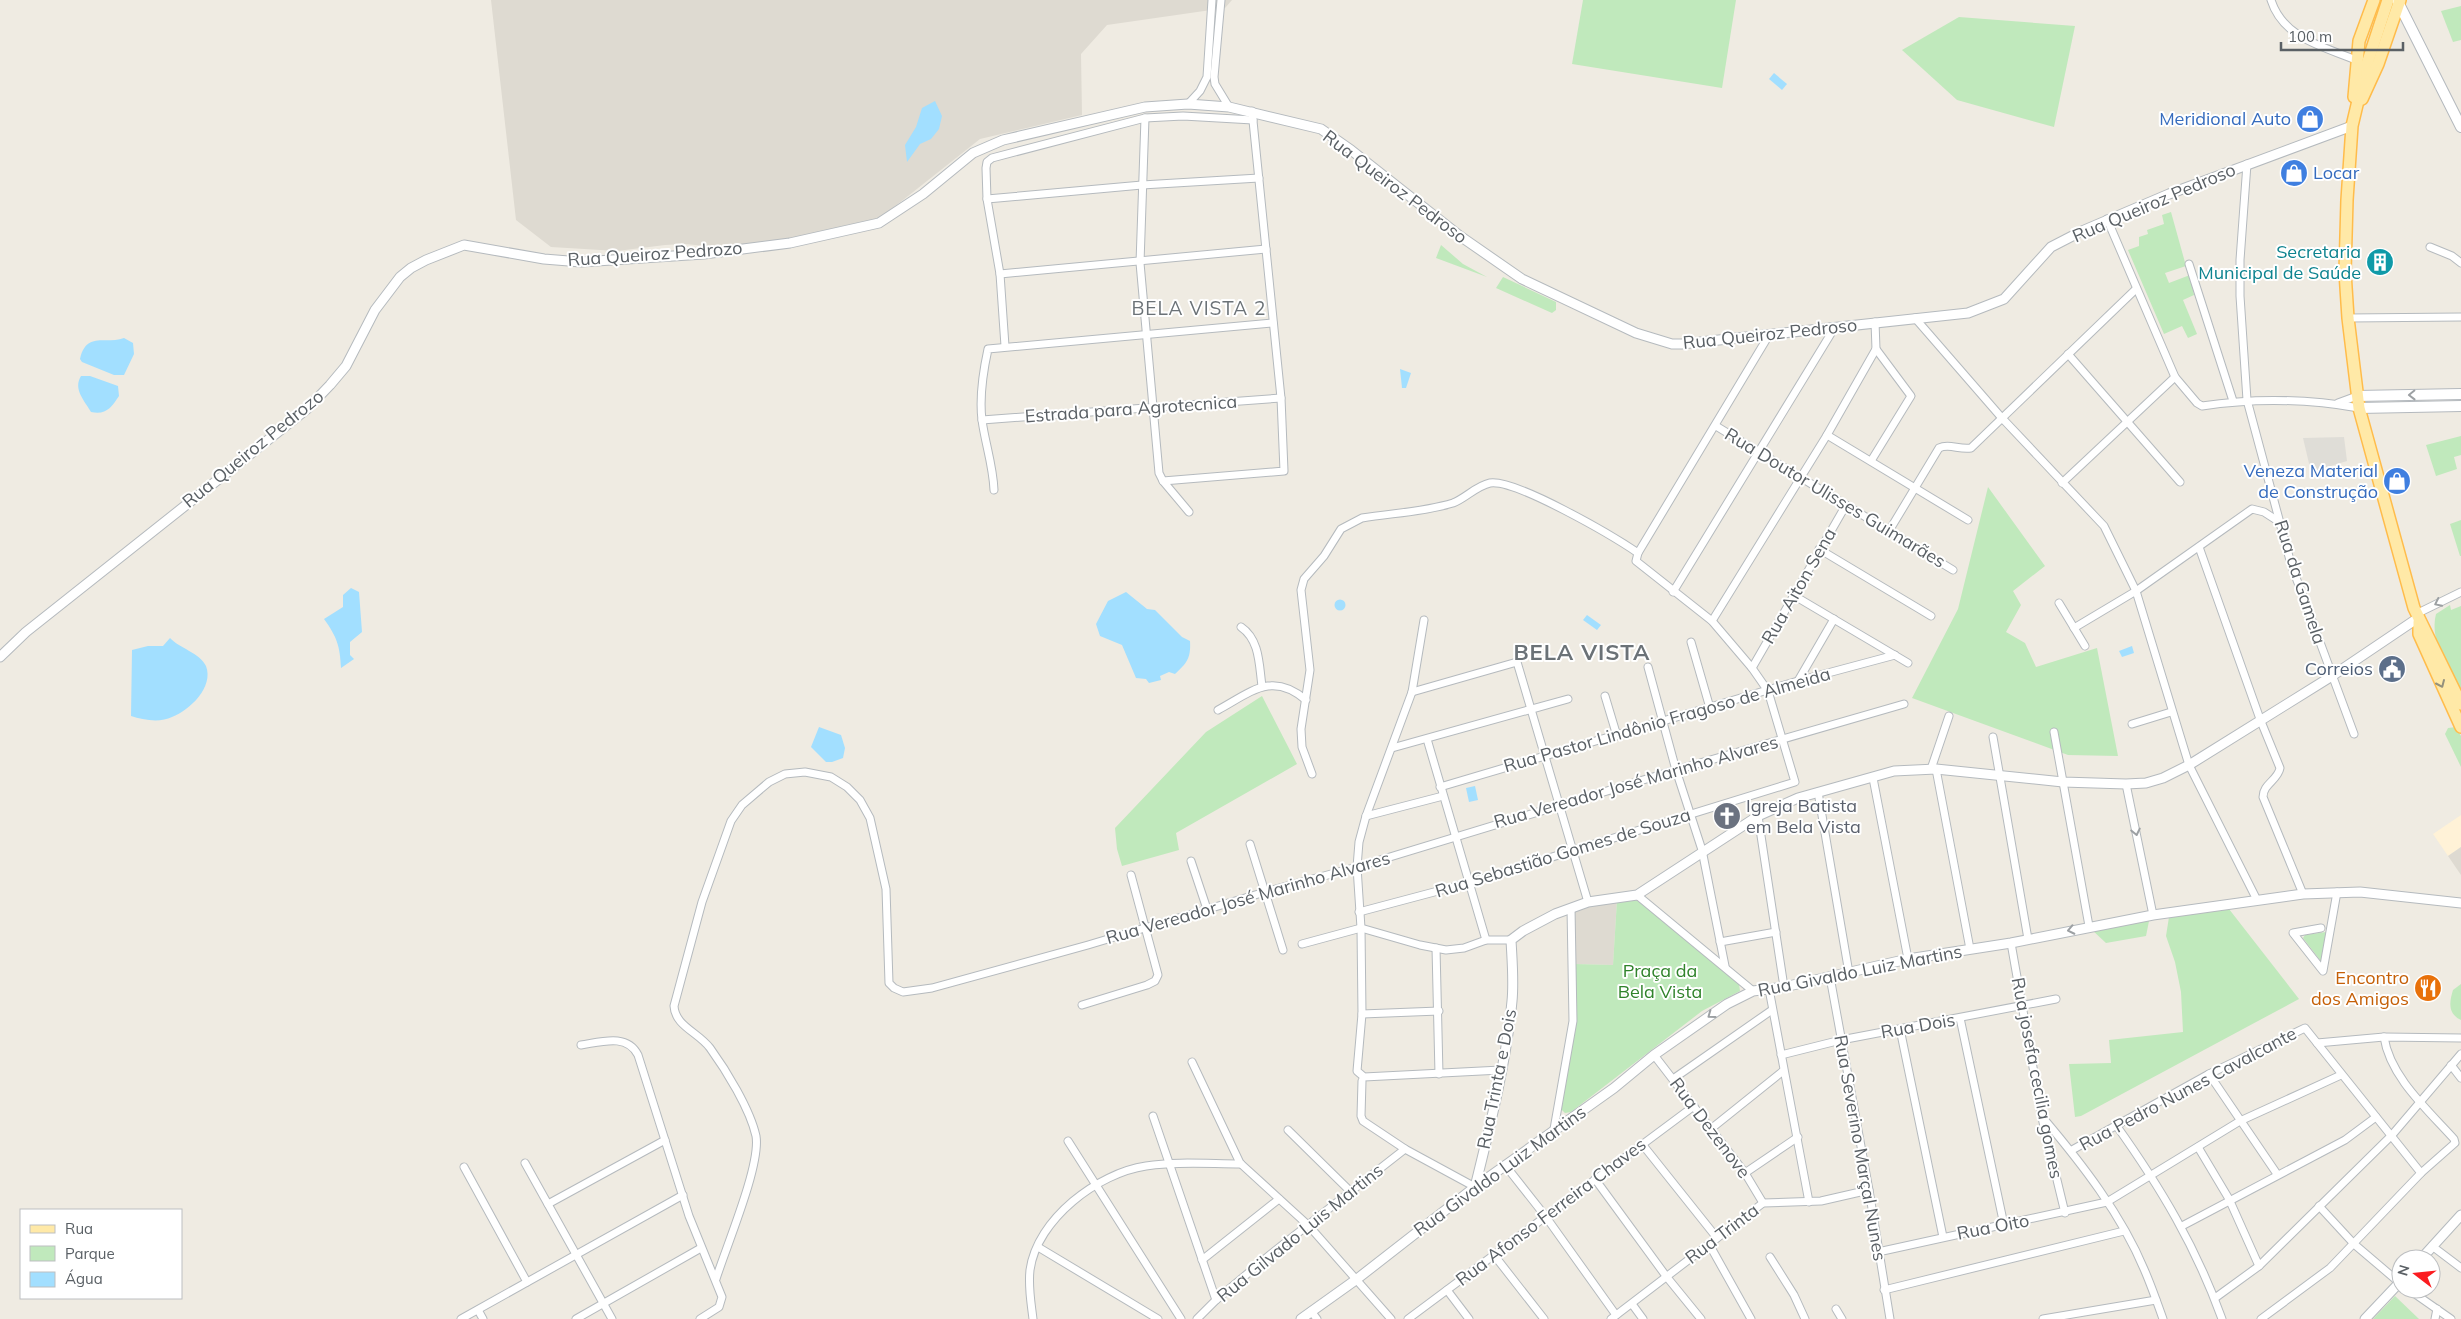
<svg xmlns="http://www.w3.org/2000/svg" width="2461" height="1319" viewBox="0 0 2461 1319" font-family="Mulish,sans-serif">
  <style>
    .commercial { fill: #fff2d7 }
    .industrial { fill: #dfddd7 }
    .education { fill: #dedad1 }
    .green { fill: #c0e9bc }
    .water { fill: #a2dfff }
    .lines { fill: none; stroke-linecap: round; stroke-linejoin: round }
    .minor-casing { stroke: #b5babe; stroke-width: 9 }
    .tertiary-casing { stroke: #b5babe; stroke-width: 11 }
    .secondary-casing { stroke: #b4b9be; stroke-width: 12 }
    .primary-casing { stroke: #ffbc4b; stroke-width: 14 }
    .minor { stroke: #fff; stroke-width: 7 }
    .tertiary { stroke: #fff; stroke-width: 9 }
    .secondary { stroke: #fff; stroke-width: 10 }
    .primary { stroke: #ffe9a7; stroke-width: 11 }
    .oneway { stroke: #9ca0a3 }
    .oneway2 { stroke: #94907c }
    .labels { text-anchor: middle; stroke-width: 4; stroke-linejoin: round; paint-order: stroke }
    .shop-label { font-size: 18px; fill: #366cbe; stroke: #fff; text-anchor: end }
    .street-label { font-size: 18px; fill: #5a6065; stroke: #fff }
    .culture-label { font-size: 18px; fill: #0d838f; stroke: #fff; text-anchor: end }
    .service-label { font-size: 18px; fill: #4e5e75; stroke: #fff; text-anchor: end }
    .worship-label { font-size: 18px; fill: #5b616d; stroke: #fff; text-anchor: start }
    .park-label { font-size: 18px; fill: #30832b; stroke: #fff }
    .food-label { font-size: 18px; fill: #c56008; stroke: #fff; text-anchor: end }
    .neighbourhood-label { font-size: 19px; letter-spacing: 1px; fill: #6b7277; stroke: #fff }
    .district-label { font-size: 22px; font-weight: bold; letter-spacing: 1px; fill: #6b7277; stroke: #fff }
  </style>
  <rect width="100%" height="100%" fill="#efebe2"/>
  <polygon class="commercial" points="2461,815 2461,847 2448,856 2433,834"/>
  <polygon class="industrial" points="2344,437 2347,461 2311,472 2303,438"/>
  <g class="education">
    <polygon points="491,0 1232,0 1225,8 1107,25 1081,54 1082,115 980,139 903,200 882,216 871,221 846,225 819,234 783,241 716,247 685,244 665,245 617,251 551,247 516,220"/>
    <polygon points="2461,847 2461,875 2448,856"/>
    <polygon points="1617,900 1613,965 1575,964 1575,910"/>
  </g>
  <g class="green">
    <polygon points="1583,0 1736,0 1722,88 1572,64"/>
    <polygon points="2461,6 2461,40 2453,42 2441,11"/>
    <polygon points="1959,17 2075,26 2054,127 1957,100 1902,50"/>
    <polygon points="2171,212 2186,266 2165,273 2169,283 2190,275 2194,295 2183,300 2197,334 2188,338 2182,326 2164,334 2128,250 2139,246 2139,237 2148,234 2147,230 2164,224 2162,215"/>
    <polygon points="1441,245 1463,264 1487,277 1436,258"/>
    <polygon points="1503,277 1556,302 1556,310 1552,313 1496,288"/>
    <polygon points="2461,436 2461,455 2454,457 2457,469 2436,476 2426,445"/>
    <polygon points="1988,487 2045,566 2013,591 2021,605 2006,632 2025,643 2036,667 2097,648 2118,756 2068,755 1912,698 1958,609"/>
    <polygon points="2461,520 2461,556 2460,556 2450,524"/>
    <path d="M2450 605 2451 610 2461 606V692C2449 669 2429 641 2436 614Z"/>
    <polygon points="1262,696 1297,764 1176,833 1179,850 1122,866 1117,849 1115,828 1206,732"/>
    <polygon points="2456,727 2461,736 2461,767 2445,734 2448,728"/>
    <polygon points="1629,899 1638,901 1739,984 1740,991 1702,1011 1571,1112 1565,1113 1560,1108 1576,1027 1575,964 1613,965 1617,900"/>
    <polygon points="2229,909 2299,999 2081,1116 2075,1117 2069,1064 2111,1063 2109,1040 2183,1032 2181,992 2175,962 2166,936 2169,917"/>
    <polygon points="2149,921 2146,936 2106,943 2091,929"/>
    <polygon points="2326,932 2328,934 2323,964 2303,938 2305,935"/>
    <path d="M2461 984V1020C2448 1014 2449 1003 2453 990Z"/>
    <polygon points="2395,1296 2419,1319 2373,1319"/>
  </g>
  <g class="water">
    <polygon points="1774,73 1787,84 1782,90 1769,79"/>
    <polygon points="935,101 942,116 939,129 931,139 920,144 907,162 905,145 916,127 922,108"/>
    <path d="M124 338 133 343 134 354 124 375H114L82 362 80 359C86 331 107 345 124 338Z"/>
    <polygon points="1400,369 1411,373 1406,388 1402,388"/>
    <path d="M81 376H90L118 386 119 396C111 408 106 415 91 412 84 400 73 389 81 376Z"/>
    <path d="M351 588 359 592 362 632 350 642V655L354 659 341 668C340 646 337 637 324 619L343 607V595Z"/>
    <path d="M1126 592 1147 609 1155 610 1182 637 1190 641C1191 658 1187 663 1175 674L1169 672 1160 676 1161 680 1149 683 1146 679 1136 678 1122 645 1100 636 1096 624 1108 601Z"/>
    <circle cx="1340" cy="605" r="5.5"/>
    <polygon points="1587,615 1601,625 1597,630 1583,620"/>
    <path d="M170 638C179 648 200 653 206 666 214 687 190 710 172 717 160 723 143 720 131 716L132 650 148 646H163Z"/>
    <polygon points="2132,646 2134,653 2122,657 2119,651"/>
    <polygon points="819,727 841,735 845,748 843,758 832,762 826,762 811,747"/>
    <polygon points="1475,786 1478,800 1469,802 1466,788"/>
  </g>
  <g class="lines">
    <g class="minor-casing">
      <g id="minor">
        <polyline points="1221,0 1214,77 1215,84 1229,107"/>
        <path d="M2271 0C2283 38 2322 46 2356 60"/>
        <polyline points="1188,104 1200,91 1207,77 1212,0"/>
        <polyline points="1145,118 1140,263 1159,473 1163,481 1189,512"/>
        <polyline points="2247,164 2240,260 2240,296 2247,400 2291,564 2354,734"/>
        <polyline points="987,199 1142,185 1259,178"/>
        <path d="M2107 219 2175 377 2197 403 2202 406C2253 398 2308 399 2359 408"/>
        <polyline points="2430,247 2452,256 2461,263"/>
        <polyline points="2189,264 2233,401"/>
        <polyline points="1000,274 1266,249"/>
        <polyline points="1915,318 2001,417 2104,526 2136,591 2189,765 2257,900"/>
        <polyline points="2348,318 2461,317"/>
        <polyline points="1005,346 1000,274 987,199 986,168 987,162 992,158 1145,118 1183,116 1253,120"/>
        <polyline points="2068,354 2180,482"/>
        <polyline points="2338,403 2357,396"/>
        <polyline points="982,420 1281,398"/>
        <polyline points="1716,426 1953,570"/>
        <polyline points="1827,435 1968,520"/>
        <polyline points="1871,461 1911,396 1876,349"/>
        <polyline points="1163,481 1284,471 1281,398 1252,111"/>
        <polyline points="2062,483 2175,377"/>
        <path d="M994 490C993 465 985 443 982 420 979 396 983 372 988 349L1273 323"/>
        <path d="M1889 531 1939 448C1949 443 1959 450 1971 448L2136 289"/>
        <path d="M2199 547 2260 719 2280 768C2278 780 2263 784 2263 797L2303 894"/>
        <polyline points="1819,549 1931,616"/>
        <polyline points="1673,592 1835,327"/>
        <polyline points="1793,595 1908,663"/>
        <polyline points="2059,603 2085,646"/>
        <polyline points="2416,614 2461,592"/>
        <polyline points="1424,620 1412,692 1366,816 1359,842 1357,867 1361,928 1362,1014 1357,1071 1364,1077 1501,1070"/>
        <polyline points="1712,621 1827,435 1876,349 1875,322"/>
        <path d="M1241 627C1260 640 1259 665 1262 686"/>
        <polyline points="2074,628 2136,591 2252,509 2264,512 2281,523"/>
        <polyline points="1691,642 1710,708"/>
        <polyline points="1648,667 1676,770 1702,850 1725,966"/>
        <polyline points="1752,668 1846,505"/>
        <polyline points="1798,681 1834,619"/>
        <polyline points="1412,692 1517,662 1588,902"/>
        <polyline points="1605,696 1617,736"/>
        <path d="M1218 710C1251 692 1272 671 1306 700"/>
        <polyline points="2132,724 2171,712"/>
        <polyline points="2054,732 2089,926"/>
        <polyline points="1993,737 2028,939"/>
        <polyline points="1427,739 1486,940"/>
        <polyline points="1392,748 1568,699"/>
        <polyline points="1931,769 1949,716"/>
        <polyline points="1936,769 1970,949"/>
        <path d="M1312 774 1302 747 1301 729 1310 670 1301 590 1304 579 1324 556 1341 529 1362 518C1392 513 1424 512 1453 503 1466 498 1476 486 1490 483 1516 479 1613 536 1638 553"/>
        <polyline points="1873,778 1908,959"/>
        <polyline points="2126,784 2153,915"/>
        <polyline points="1440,787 1798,681 1895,655"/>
        <polyline points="1818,792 1849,973"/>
        <polyline points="1366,816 1443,796"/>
        <polyline points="1758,816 1784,987"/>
        <polyline points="1250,844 1283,950"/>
        <polyline points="1191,861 1207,909"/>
        <polyline points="1637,895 1753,991"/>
        <polyline points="1359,912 1468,883 1795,782 1768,691 1752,668 1712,621 1636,561 1638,553 1769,335"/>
        <polyline points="2321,928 2293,933 2323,971 2337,892"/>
        <polyline points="1720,942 1776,932"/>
        <polyline points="2011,943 2042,1118 2065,1213"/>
        <polyline points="1302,944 1361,928 1420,945 1446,950 1464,948 1486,940 1511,940"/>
        <polyline points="1436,948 1439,1074"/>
        <polyline points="1830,977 1869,1190 1890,1319"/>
        <polyline points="1769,989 1809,1202"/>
        <polyline points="1082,1005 1147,985 1155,981 1158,975 1131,875"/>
        <polyline points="1362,1014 1439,1011"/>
        <polyline points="1960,1018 2004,1225"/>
        <polyline points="1900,1029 1943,1237"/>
        <polyline points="2317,1043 2421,1173"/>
        <path d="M581 1045C601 1042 627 1033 638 1055L689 1216 722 1297 719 1307 700 1319"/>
        <polyline points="1654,1055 1745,1173 1763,1203"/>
        <polyline points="1781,1055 1841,1040 2056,999"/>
        <polyline points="1192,1062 1240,1163 1309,1226 1391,1319"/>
        <polyline points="2451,1065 2461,1078"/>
        <polyline points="2209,1074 2277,1174"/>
        <polyline points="1673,1079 1772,1010"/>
        <polyline points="1362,1081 1361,1116 1363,1121 1405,1149 1475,1187"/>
        <polyline points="1153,1116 1216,1300"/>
        <path d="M2044 1119C2082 1164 2121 1214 2144 1269 2151 1285 2157 1302 2163 1319"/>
        <path d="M2116 1125C2161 1188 2196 1247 2222 1319"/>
        <polyline points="1712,1128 1783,1071"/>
        <polyline points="1554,1129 1573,1021 1571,908"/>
        <polyline points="1288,1130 1351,1192"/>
        <polyline points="1068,1141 1181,1319"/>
        <polyline points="1642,1144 1717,1238"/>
        <polyline points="2198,1147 2229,1199 2259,1266"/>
        <polyline points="2072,1150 2209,1074 2305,1028 2317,1043 2384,1037 2461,1038"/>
        <polyline points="525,1163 612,1319"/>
        <polyline points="1505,1165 1546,1217 1616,1315"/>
        <polyline points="464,1167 527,1282"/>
        <polyline points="1745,1173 1798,1137"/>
        <polyline points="1595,1179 1666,1276 1701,1319"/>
        <polyline points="548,1204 665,1140"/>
        <polyline points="2319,1206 2354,1244 2401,1284"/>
        <polyline points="2182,1226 2345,1140 2376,1117"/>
        <polyline points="1709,1244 1751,1319"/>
        <polyline points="2432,1246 2461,1268"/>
        <polyline points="1038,1247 1158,1319"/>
        <polyline points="1878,1252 2107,1202 2240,1121 2341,1075"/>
        <polyline points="1494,1255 1544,1319"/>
        <polyline points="1770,1257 1794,1295 1805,1319"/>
        <polyline points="1202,1260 1279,1199"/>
        <path d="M716 1279C726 1247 761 1165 756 1136 750 1109 726 1070 710 1048 698 1032 675 1026 674 1006L702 902 731 821 742 805 769 782 785 774 805 772 831 777 847 787 860 800 870 818 886 889 889 983 894 988 903 992 932 988 1088 945 1265 892 1357 867 1676 770 1904 704"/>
        <polyline points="2408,1289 2451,1319"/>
        <polyline points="1447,1290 1469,1319"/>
        <polyline points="1884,1290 2124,1231"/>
        <polyline points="2215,1298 2259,1266 2392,1135 2461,1054"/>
        <polyline points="1632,1304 1643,1319"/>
        <polyline points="1836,1309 1842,1319"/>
        <polyline points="478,1310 483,1319"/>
        <polyline points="1311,1311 1317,1319"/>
        <polyline points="461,1319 683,1195"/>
        <polyline points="576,1319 701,1248"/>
        <path d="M1033 1319C1031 1302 1028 1287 1030 1270 1037 1219 1098 1173 1146 1166 1176 1161 1210 1164 1241 1164"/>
        <polyline points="1197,1319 1216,1300 1271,1254 1405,1149"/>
        <polyline points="1408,1319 1694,1106"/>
        <polyline points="1611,1319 1763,1203 1821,1201 1869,1190"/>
        <polyline points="2043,1319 2156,1300"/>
        <path d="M2261 1319 2330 1268 2421 1173 2455 1143 2454 1139C2428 1110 2390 1077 2384 1037"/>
        <polyline points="2435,1319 2437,1309"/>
      </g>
    </g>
    <g class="tertiary-casing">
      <g id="tertiary">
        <polyline points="0,657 26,632 307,409 330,385 346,366 375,310 400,277 411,268 426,260 464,245 544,259 581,262 704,254 790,243 879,223 923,194 973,153 1003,140 1145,107 1188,104 1229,107 1321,129 1351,150 1460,236 1522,279 1636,333 1672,344 1682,344 1968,313 2004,299 2051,247 2082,231 2169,194 2352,126"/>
        <path d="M1475 1187C1490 1126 1506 1064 1512 1001 1514 981 1512 960 1511 940L1523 931 1555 914 1588 902 1637 895 1758 816 1798 798 1894 771 1936 769 2063 782 2126 784 2146 783 2163 778 2189 765 2332 676 2418 618"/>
        <polyline points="2421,1259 2461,1215"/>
        <polyline points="1301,1319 1357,1279 1475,1187 1614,1088 1654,1055 1727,1004 1753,991 1784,987 1908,959 2011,943 2153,915 2303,894 2360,892 2461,903"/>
        <polyline points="2365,1319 2401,1281"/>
      </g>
    </g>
    <g class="secondary-casing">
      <g id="secondary">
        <polyline points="2397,0 2461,127"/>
        <polyline points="2357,396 2461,394"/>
        <polyline points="2359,408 2461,406"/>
      </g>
    </g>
    <g class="primary-casing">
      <g id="primary">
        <polyline points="2388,0 2366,67 2352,126 2347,200 2345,272 2348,318 2359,408 2414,608 2461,704"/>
        <polyline points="2354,97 2359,41 2374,0"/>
        <polyline points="2362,99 2378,64 2400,0"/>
        <polyline points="2419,622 2419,634 2461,727"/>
      </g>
    </g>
    <use href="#minor" class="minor"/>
    <use href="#tertiary" class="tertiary"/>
    <use href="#secondary" class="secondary"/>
    <use href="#primary" class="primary"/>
  </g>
  <defs><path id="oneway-chevron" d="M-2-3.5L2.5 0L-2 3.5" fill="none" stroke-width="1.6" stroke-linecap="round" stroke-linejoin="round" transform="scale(1.25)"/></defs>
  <g class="oneway">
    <use href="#oneway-chevron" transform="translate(2412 395) rotate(179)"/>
    <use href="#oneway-chevron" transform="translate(2438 603) rotate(154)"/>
    <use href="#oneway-chevron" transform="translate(2136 832) rotate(78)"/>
    <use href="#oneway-chevron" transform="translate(2071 930) rotate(168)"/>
    <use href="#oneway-chevron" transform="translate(1711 1015) rotate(144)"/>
  </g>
  <use class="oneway2" href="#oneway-chevron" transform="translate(2441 684) rotate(66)"/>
  <defs>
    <g id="shop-disc" transform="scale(1.4375)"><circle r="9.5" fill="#3f7fe0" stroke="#fff"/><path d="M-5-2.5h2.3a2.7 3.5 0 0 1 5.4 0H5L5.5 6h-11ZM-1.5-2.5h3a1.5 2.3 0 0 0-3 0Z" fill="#fff"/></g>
    <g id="building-disc" transform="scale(1.4375)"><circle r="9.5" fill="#0f9aa8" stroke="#fff"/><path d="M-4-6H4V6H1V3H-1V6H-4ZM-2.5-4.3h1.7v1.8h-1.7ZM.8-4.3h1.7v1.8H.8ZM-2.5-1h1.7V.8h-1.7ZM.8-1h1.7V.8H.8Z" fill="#fff"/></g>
    <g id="civic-disc" transform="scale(1.4375)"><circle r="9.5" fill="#5c6f8a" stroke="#fff"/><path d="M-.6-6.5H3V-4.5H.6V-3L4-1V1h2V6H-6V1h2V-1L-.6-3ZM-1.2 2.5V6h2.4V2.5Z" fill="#fff"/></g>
    <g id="church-disc" transform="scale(1.4375)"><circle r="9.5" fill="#6b7280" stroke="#fff"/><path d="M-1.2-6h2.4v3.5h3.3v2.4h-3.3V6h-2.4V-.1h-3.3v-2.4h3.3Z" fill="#fff"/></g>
    <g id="restaurant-disc" transform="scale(1.4375)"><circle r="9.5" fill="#e8710a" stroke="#fff"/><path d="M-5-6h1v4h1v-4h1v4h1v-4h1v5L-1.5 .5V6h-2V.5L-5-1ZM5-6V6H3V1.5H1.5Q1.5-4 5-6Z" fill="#fff"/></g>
  </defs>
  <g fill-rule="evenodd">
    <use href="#shop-disc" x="2310" y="119"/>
    <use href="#shop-disc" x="2294" y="173"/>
    <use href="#building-disc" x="2380" y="262"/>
    <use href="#shop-disc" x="2397" y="481"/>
    <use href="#civic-disc" x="2392" y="669"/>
    <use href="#church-disc" x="1727" y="816"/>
    <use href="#restaurant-disc" x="2428" y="988"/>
  </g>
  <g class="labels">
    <g class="shop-label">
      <text x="2291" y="125">Meridional Auto</text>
      <text x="2313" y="179" text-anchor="start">Locar</text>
      <text x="2378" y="477">Veneza Material<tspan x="2378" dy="21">de Construção</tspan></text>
    </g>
    <g class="street-label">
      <text transform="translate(1395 187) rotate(37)" y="6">Rua Queiroz Pedroso</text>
      <text transform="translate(2154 203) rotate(-23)" y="6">Rua Queiroz Pedroso</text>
      <text transform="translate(655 254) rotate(-4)" y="6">Rua Queiroz Pedrozo</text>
      <text transform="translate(1770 334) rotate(-6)" y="6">Rua Queiroz Pedroso</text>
      <text transform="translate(1131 409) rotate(-4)" y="6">Estrada para Agrotecnica</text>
      <text transform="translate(253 449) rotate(-39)" y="6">Rua Queiroz Pedrozo</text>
      <text transform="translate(1835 498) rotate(31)" y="6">Rua Doutor Ulisses Guimarães</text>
      <text transform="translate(2300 582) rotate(72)" y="6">Rua da Gamela</text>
      <text transform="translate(1799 586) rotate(-60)" y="6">Rua Aiton Sena</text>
      <text transform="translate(1667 720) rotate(-16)" y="6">Rua Pastor Lindônio Fragoso de Almeida</text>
      <text transform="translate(1636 782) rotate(-16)" y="6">Rua Vereador José Marinho Alvares</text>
      <text transform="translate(1563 853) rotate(-17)" y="6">Rua Sebastião Gomes de Souza</text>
      <text transform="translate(1248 898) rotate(-16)" y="6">Rua Vereador José Marinho Alvares</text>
      <text transform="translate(1860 971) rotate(-11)" y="6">Rua Givaldo Luiz Martins</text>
      <text transform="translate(1918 1026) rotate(-10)" y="6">Rua Dois</text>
      <text transform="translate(2037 1078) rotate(79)" y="6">Rua josefa cecilia gomes</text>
      <text transform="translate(1497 1079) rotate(-79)" y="6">Rua Trinta e Dois</text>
      <text transform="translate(2188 1089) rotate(-28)" y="6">Rua Pedro Nunes Cavalcante</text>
      <text transform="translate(1710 1128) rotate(53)" y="6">Rua Dezenove</text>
      <text transform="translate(1860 1148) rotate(80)" y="6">Rua Severino Marçal Nunes</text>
      <text transform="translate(1500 1171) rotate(-36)" y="6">Rua Givaldo Luiz Martins</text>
      <text transform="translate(1551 1212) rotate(-37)" y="6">Rua Afonso Ferreira Chaves</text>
      <text transform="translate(1993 1227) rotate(-11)" y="6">Rua Oito</text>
      <text transform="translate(1300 1233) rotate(-39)" y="6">Rua Gilvado Luis Martins</text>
      <text transform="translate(1722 1234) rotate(-37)" y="6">Rua Trinta</text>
    </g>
    <g class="culture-label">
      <text x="2361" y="258">Secretaria<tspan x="2361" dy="21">Municipal de Saúde</tspan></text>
    </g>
    <g class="service-label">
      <text x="2373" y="675">Correios</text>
    </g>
    <g class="worship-label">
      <text x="1746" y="812">Igreja Batista<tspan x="1746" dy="21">em Bela Vista</tspan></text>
    </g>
    <g class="park-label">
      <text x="1660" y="977">Praça da<tspan x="1660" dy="21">Bela Vista</tspan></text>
    </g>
    <g class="food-label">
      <text x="2409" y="984">Encontro<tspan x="2409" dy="21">dos Amigos</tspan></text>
    </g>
    <g class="neighbourhood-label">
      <text x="1199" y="315">BELA VISTA 2</text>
    </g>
    <g class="district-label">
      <text x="1582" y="660">BELA VISTA</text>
    </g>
  </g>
  <rect x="20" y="1209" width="162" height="90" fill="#ffffff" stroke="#bdbfc1"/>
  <rect x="30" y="1225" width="25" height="8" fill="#ffe9a7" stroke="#bdbfc1"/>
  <text x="65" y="1234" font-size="15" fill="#5a6065">Rua</text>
  <rect x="30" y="1246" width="25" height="15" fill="#c0e9bc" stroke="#bdbfc1"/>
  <text x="65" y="1259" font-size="15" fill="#5a6065">Parque</text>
  <rect x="30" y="1272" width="25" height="15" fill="#a2dfff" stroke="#bdbfc1"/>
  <text x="65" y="1284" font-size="15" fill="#5a6065">Água</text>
  <g transform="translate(2416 1274) rotate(286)"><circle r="24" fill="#ffffff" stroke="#bdbfc1"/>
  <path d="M0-4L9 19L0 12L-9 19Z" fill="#fb1c20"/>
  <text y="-8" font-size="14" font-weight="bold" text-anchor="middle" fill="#5a6065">N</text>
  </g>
  <path d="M2281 42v8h122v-8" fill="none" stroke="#5a6065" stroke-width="2.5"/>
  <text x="2288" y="42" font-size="15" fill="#5a6065" stroke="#ffffff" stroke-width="4" paint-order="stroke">100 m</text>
</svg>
